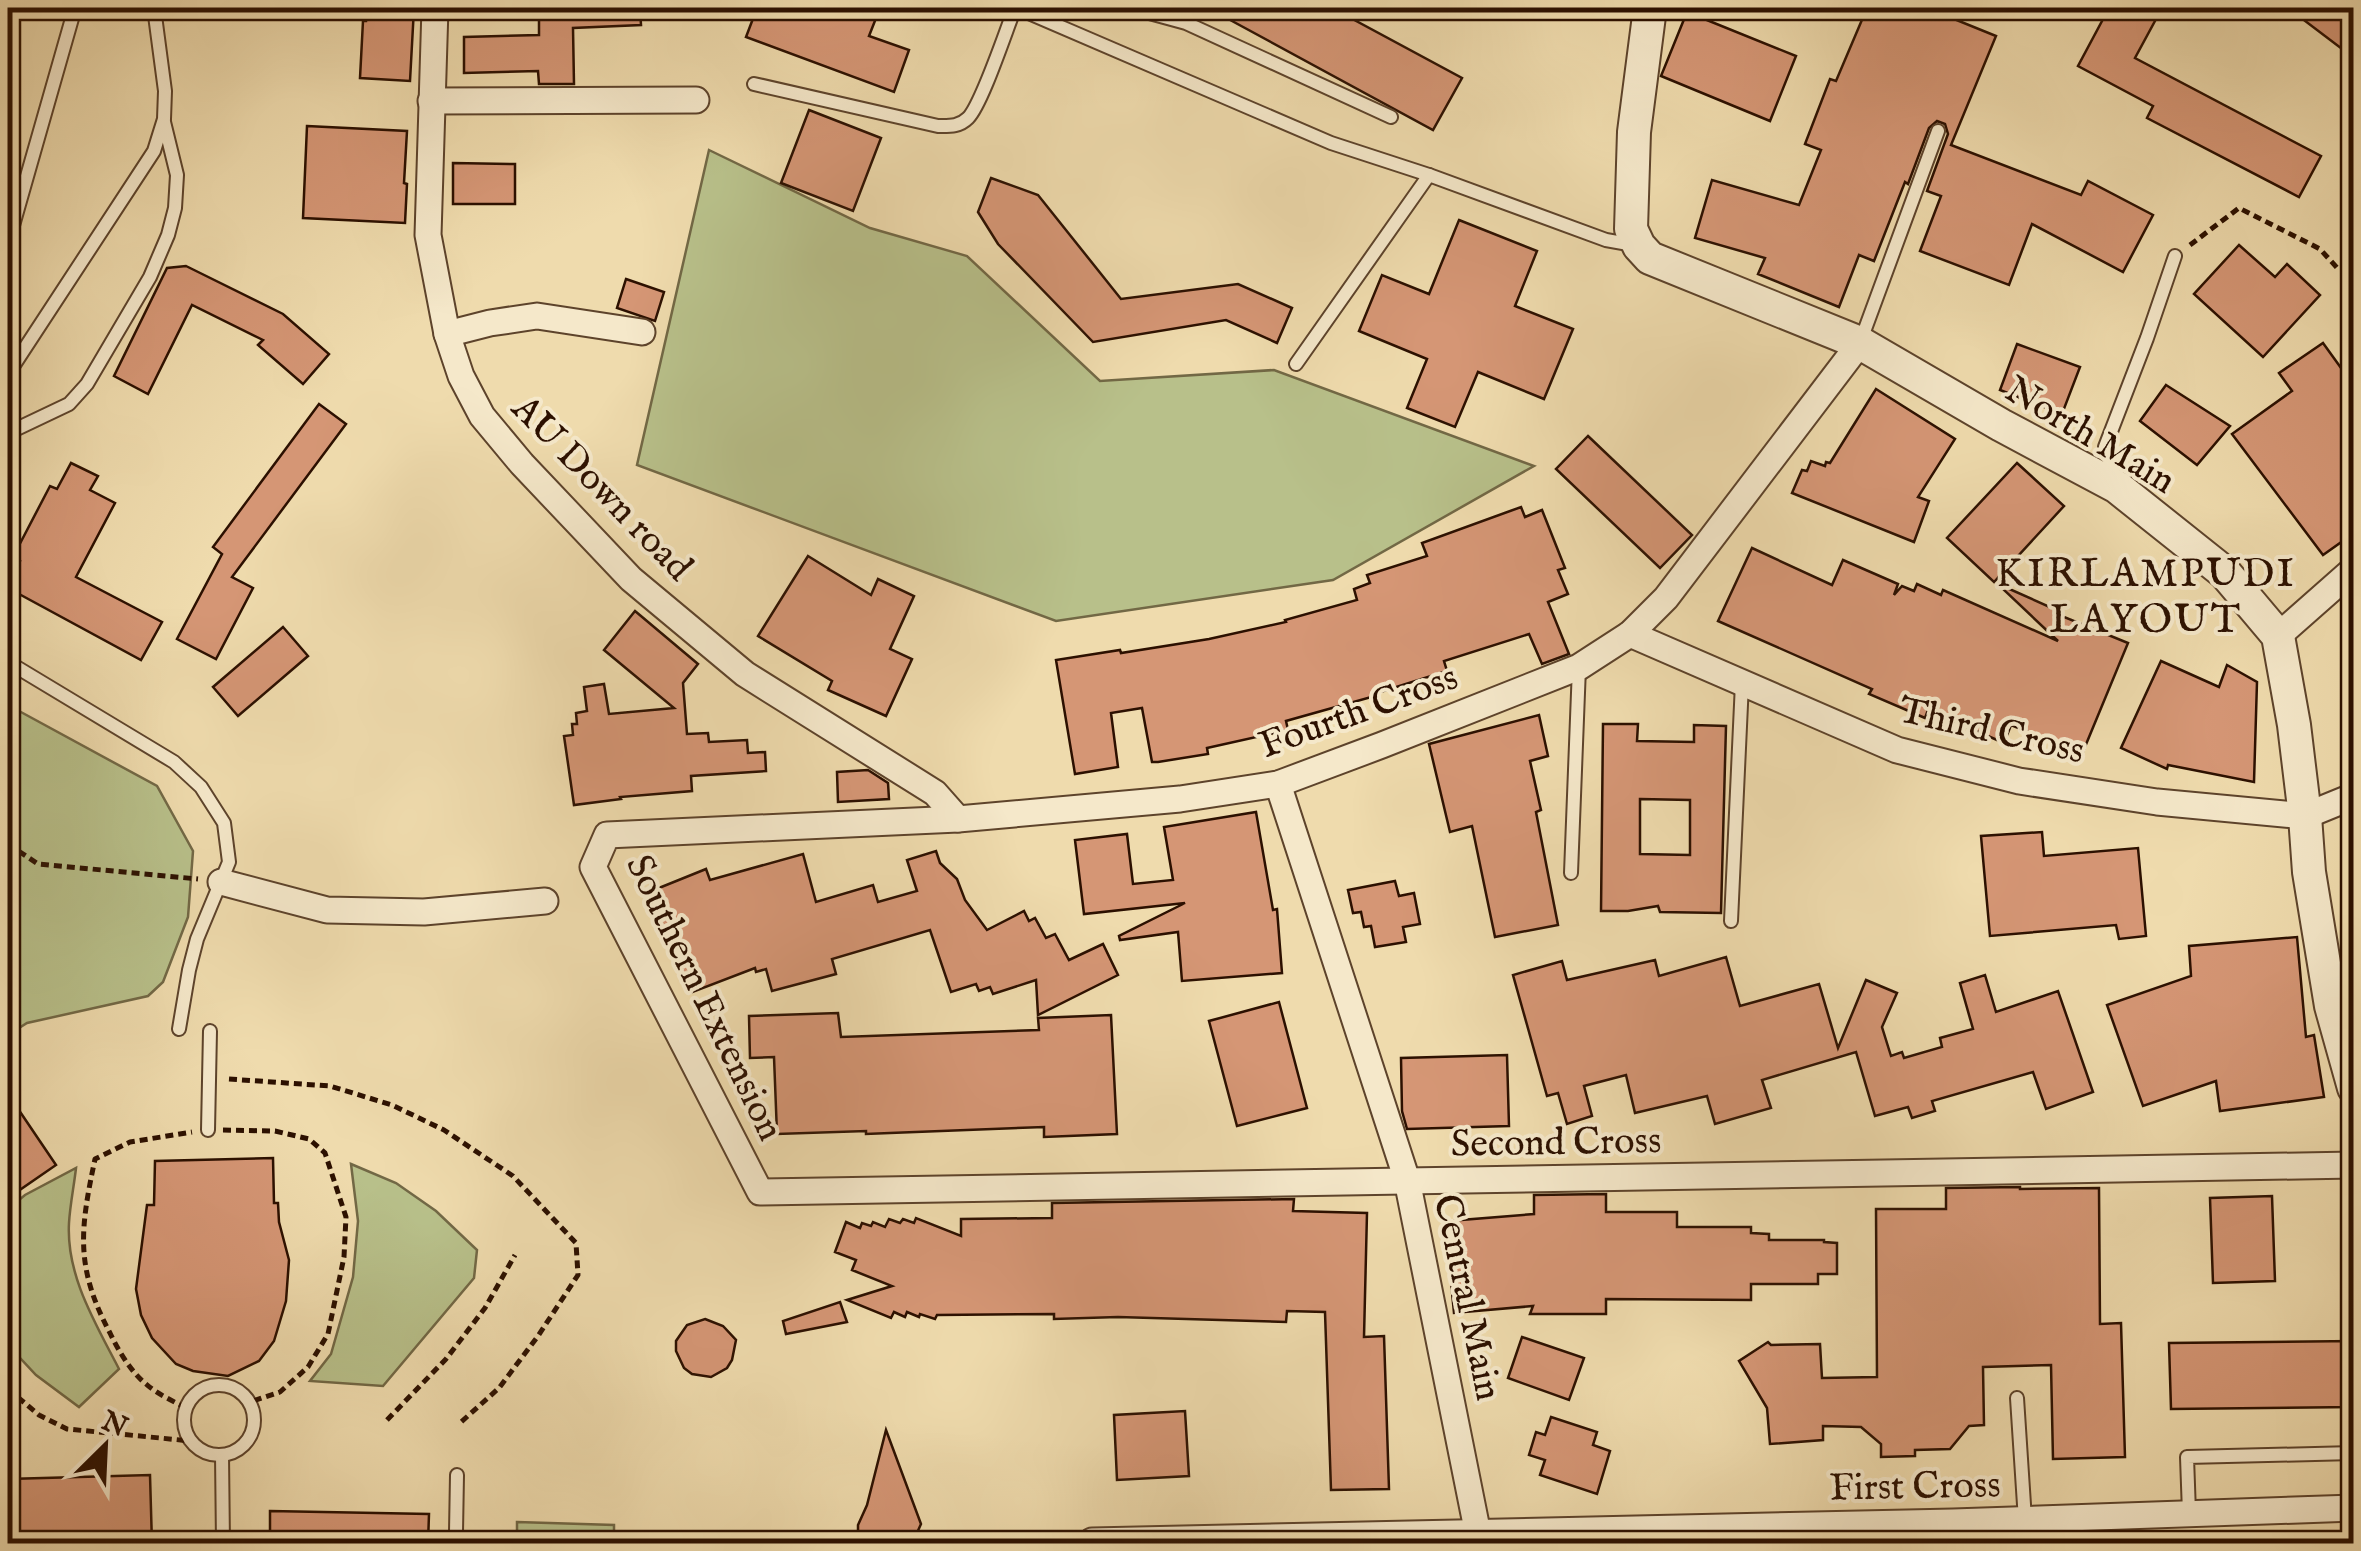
<svg xmlns="http://www.w3.org/2000/svg" width="2361" height="1551" viewBox="0 0 2361 1551" font-family="'IM FELL English',serif">
  <style>
    .green { fill: #b8c08a; stroke: #726845; stroke-width: 2.5 }
    .building { fill: #d59675; stroke: #2c1000; stroke-width: 2.5; fill-rule: evenodd }
    .lines { fill: none; stroke-linecap: round; stroke-linejoin: round }
    .service-casing { stroke: #5d432b; stroke-width: 16 }
    .minor-casing { stroke: #5d432b; stroke-width: 29 }
    .tertiary-casing { stroke: #5d432b; stroke-width: 36 }
    .path { stroke: #2c1000; stroke-width: 5; stroke-dasharray: 8 5; stroke-linecap: butt }
    .service { stroke: #f5e8ca; stroke-width: 12 }
    .minor { stroke: #f5e8ca; stroke-width: 25 }
    .tertiary { stroke: #f5e8ca; stroke-width: 32 }
    .labels { text-anchor: middle; stroke-width: 8; stroke-linejoin: round; paint-order: stroke }
    .street-label { font-size: 38px; fill: #2c1000; stroke: #f5e8ca }
    .neighbourhood-label { font-size: 40px; letter-spacing: 2.5px; fill: #2c1000; stroke: #f5e8ca }
  </style>
  <rect width="100%" height="100%" fill="#efdbad"/>
  <filter id="stains"><feTurbulence type="fractalNoise" baseFrequency=".002" numOctaves="4"/><feColorMatrix values="0 0 0 0 .2 0 0 0 0 .09 0 0 0 0 .02 0 0 0 .5 -.17"/></filter>
  <radialGradient id="worn" r=".72"><stop offset=".6" stop-color="#630" stop-opacity="0"/><stop offset="1" stop-color="#630" stop-opacity=".3"/></radialGradient>
  <g class="green">
    <polygon points="709,150 870,228 967,256 1100,381 1274,370 1534,466 1333,580 1056,621 637,465"/>
    <polygon points="8,705 157,786 193,851 188,917 163,982 148,996 27,1023 8,1035"/>
    <polygon points="351,1164 396,1183 436,1211 477,1250 474,1278 383,1386 310,1381 331,1354 353,1277 358,1221"/>
    <path d="M76 1168C74 1186 70 1205 69 1223 66 1276 96 1324 119 1369L79 1407 36 1375 8 1345V1209L25 1195Z"/>
    <polygon points="517,1522 614,1525 614,1543 517,1543"/>
  </g>
  <g class="building">
    <polygon points="367,8 414,8 410,81 360,78 363,21 366,21"/>
    <polygon points="539,8 640,8 641,25 573,28 574,84 539,84 538,71 464,73 464,37 539,35"/>
    <polygon points="757,8 792,8 823,19 827,8 880,8 869,36 909,50 894,92 746,37"/>
    <polygon points="1208,8 1332,8 1462,78 1433,130"/>
    <polygon points="1867,8 1927,8 1996,36 1951,145 2081,195 2088,181 2153,215 2123,272 2032,224 2009,285 1920,251 1941,196 1927,191 1948,134 1945,124 1937,121 1929,128 1908,184 1905,182 1874,261 1859,255 1839,307 1758,274 1765,258 1695,238 1712,180 1799,205 1821,150 1805,144 1830,79 1836,81"/>
    <polygon points="2109,8 2162,8 2135,58 2321,156 2299,197 2147,118 2153,106 2078,66"/>
    <polygon points="2288,8 2345,8 2354,14 2354,58"/>
    <polygon points="1687,12 1796,56 1770,121 1661,76"/>
    <polygon points="809,110 881,138 853,211 781,183"/>
    <polygon points="307,126 407,131 404,183 407,184 405,223 303,218"/>
    <polygon points="453,163 515,164 515,204 453,204"/>
    <polygon points="991,178 1038,195 1121,299 1238,284 1292,308 1277,343 1226,320 1093,342 998,244 978,212"/>
    <polygon points="1459,220 1537,251 1515,306 1573,329 1544,399 1478,372 1455,427 1407,408 1427,359 1359,331 1382,275 1429,294"/>
    <polygon points="2239,245 2275,277 2287,264 2320,295 2263,357 2194,294"/>
    <polygon points="186,266 283,314 329,354 303,384 258,345 263,340 192,305 148,394 114,376 167,268"/>
    <polygon points="626,279 664,292 655,321 617,308"/>
    <polygon points="2323,343 2354,386 2354,533 2323,555 2232,434 2292,391 2279,373"/>
    <polygon points="2017,344 2080,367 2062,414 2000,390"/>
    <polygon points="2166,385 2230,426 2197,465 2140,421"/>
    <polygon points="1876,389 1955,439 1918,497 1929,501 1914,542 1792,493 1802,470 1807,471 1811,461 1825,466 1826,462 1830,463"/>
    <polygon points="319,404 346,424 232,577 253,588 216,659 177,639 222,554 213,547"/>
    <polygon points="1588,436 1692,535 1660,568 1556,469"/>
    <polygon points="71,463 98,476 90,490 115,503 76,577 162,622 141,660 8,588 20,561 13,557 50,486 57,489"/>
    <polygon points="2017,463 2064,506 1994,582 1947,538"/>
    <polygon points="1521,507 1525,517 1542,510 1565,568 1558,570 1568,594 1548,602 1569,654 1542,664 1529,634 1444,661 1447,671 1374,694 1375,696 1286,721 1288,730 1207,748 1208,754 1158,762 1152,762 1142,708 1111,713 1118,767 1075,774 1056,660 1120,650 1121,653 1209,639 1286,622 1285,620 1357,600 1354,589 1370,583 1367,575 1427,556 1422,543"/>
    <polygon points="1752,548 1832,585 1843,560 1898,584 1894,595 1902,586 1914,591 1917,584 1941,595 1943,590 2058,641 2004,590 2005,587 2061,612 2059,615 2128,643 2082,754 2011,725 2004,743 1928,710 1925,718 1869,694 1872,689 1718,621"/>
    <polygon points="808,556 871,595 878,579 914,596 890,649 912,659 886,716 828,690 832,681 758,636"/>
    <polygon points="635,611 698,664 683,683 687,734 708,733 709,742 747,740 748,753 765,752 766,771 691,776 692,791 620,797 621,799 574,805 564,736 573,735 572,724 577,724 576,713 587,711 584,687 604,684 609,714 674,708 604,650"/>
    <polygon points="283,627 308,656 238,716 213,687"/>
    <polygon points="2161,661 2219,687 2227,665 2257,682 2254,782 2168,765 2167,769 2121,748"/>
    <polygon points="1539,715 1548,756 1530,761 1541,810 1536,812 1558,925 1495,937 1472,826 1450,832 1429,744"/>
    <path d="M1603 724H1638L1637 741 1694 742V725L1726 726 1721 913 1660 912 1658 906 1628 911H1601ZM1640 799 1690 800V855L1640 854Z"/>
    <polygon points="868,770 888,783 889,799 838,802 837,772"/>
    <polygon points="1256,812 1273,910 1277,909 1282,973 1182,981 1178,932 1120,940 1119,936 1185,903 1084,914 1075,840 1127,834 1133,884 1173,880 1164,827"/>
    <polygon points="2042,832 2044,856 2138,848 2146,936 2119,939 2116,925 1990,936 1981,836"/>
    <polygon points="936,851 940,863 957,879 965,900 987,930 1024,911 1029,921 1035,918 1046,938 1055,934 1069,960 1103,944 1118,975 1038,1015 1036,980 993,994 990,987 979,991 976,984 951,992 930,930 832,959 836,974 772,991 766,969 756,972 755,968 690,993 649,892 706,869 710,880 803,854 816,902 873,885 878,902 917,891 907,860"/>
    <polygon points="1395,881 1399,896 1414,893 1420,924 1403,927 1406,942 1375,947 1371,926 1364,927 1361,912 1353,913 1348,890"/>
    <polygon points="2297,937 2306,1037 2314,1035 2324,1097 2220,1111 2216,1081 2143,1106 2107,1005 2191,976 2189,946"/>
    <polygon points="1726,957 1740,1006 1819,984 1838,1048 1866,980 1897,993 1882,1027 1891,1056 1902,1052 1904,1058 1942,1047 1940,1038 1973,1029 1960,983 1985,975 1996,1012 2058,991 2093,1092 2046,1109 2033,1072 1932,1101 1935,1111 1912,1118 1908,1107 1875,1116 1856,1052 1762,1080 1771,1108 1715,1124 1707,1096 1635,1113 1626,1075 1584,1086 1592,1116 1567,1124 1558,1093 1547,1096 1513,975 1562,961 1567,980 1655,960 1659,976"/>
    <polygon points="1279,1002 1307,1108 1237,1126 1209,1021"/>
    <polygon points="838,1013 841,1037 1039,1030 1038,1018 1111,1015 1117,1134 1044,1137 1044,1127 890,1133 866,1134 866,1131 777,1134 774,1057 750,1058 749,1016"/>
    <polygon points="1507,1055 1509,1126 1407,1129 1402,1111 1401,1058"/>
    <polygon points="8,1094 56,1165 8,1198"/>
    <polygon points="273,1158 274,1203 278,1203 279,1222 289,1260 286,1301 274,1341 259,1361 228,1376 193,1371 176,1364 152,1338 141,1315 136,1289 147,1205 154,1205 155,1161"/>
    <polygon points="2020,1187 2020,1189 2099,1188 2100,1324 2121,1323 2125,1457 2053,1459 2051,1365 1983,1367 1984,1425 1969,1426 1950,1449 1915,1450 1915,1456 1881,1457 1881,1444 1861,1427 1823,1426 1823,1440 1770,1444 1767,1408 1739,1361 1768,1342 1771,1345 1820,1344 1822,1378 1877,1377 1876,1209 1946,1209 1946,1188"/>
    <polygon points="1606,1194 1606,1212 1677,1212 1677,1227 1751,1227 1751,1233 1769,1234 1769,1240 1824,1240 1824,1242 1837,1243 1837,1274 1818,1274 1818,1284 1751,1284 1751,1300 1606,1299 1606,1314 1530,1314 1533,1306 1454,1313 1451,1282 1455,1282 1449,1221 1534,1214 1534,1195"/>
    <polygon points="2272,1196 2275,1281 2213,1283 2210,1198"/>
    <polygon points="1294,1199 1293,1211 1367,1213 1364,1337 1384,1336 1389,1489 1331,1490 1325,1312 1287,1311 1286,1322 1118,1317 1054,1319 1054,1314 937,1315 935,1319 920,1314 919,1317 907,1312 905,1317 894,1312 891,1318 847,1300 892,1286 852,1270 856,1260 835,1252 846,1222 860,1228 862,1223 871,1226 873,1222 885,1227 889,1219 900,1223 903,1219 914,1223 916,1218 961,1236 961,1219 1052,1218 1052,1203"/>
    <polygon points="840,1302 847,1322 786,1334 783,1321"/>
    <polygon points="705,1319 723,1326 736,1340 732,1360 727,1368 711,1377 692,1374 684,1368 676,1351 676,1341 687,1325"/>
    <polygon points="1522,1337 1584,1358 1569,1400 1508,1378"/>
    <polygon points="2354,1341 2354,1407 2171,1409 2169,1343"/>
    <polygon points="1185,1411 1189,1476 1117,1480 1114,1415"/>
    <polygon points="1551,1417 1597,1432 1593,1445 1610,1451 1597,1494 1540,1475 1545,1460 1529,1455 1536,1432 1545,1435"/>
    <polygon points="886,1430 921,1524 912,1544 858,1544 858,1525 867,1505"/>
    <polygon points="150,1475 152,1544 8,1544 8,1479"/>
    <polygon points="270,1511 429,1514 428,1544 270,1544"/>
  </g>
  <g class="lines">
    <g class="service-casing">
      <g id="service">
        <polyline points="1017,8 1331,143 1429,175 1606,240 1634,245"/>
        <polyline points="1131,8 1186,23 1391,117"/>
        <path d="M754 84 938 126C949 126 959 127 968 118 982 104 1006 30 1015 8"/>
        <polyline points="8,243 75,8"/>
        <polyline points="1861,340 1938,131"/>
        <polyline points="1296,364 1429,175"/>
        <polyline points="8,374 154,151 164,119 165,91 154,8"/>
        <polyline points="8,433 69,404 87,384 150,277 168,235 175,208 177,175 164,122"/>
        <polyline points="2115,480 2105,447 2147,338 2175,256"/>
        <polyline points="8,662 174,762 201,787 224,823 229,862 197,939 189,970 179,1029"/>
        <polyline points="1571,873 1579,667"/>
        <polyline points="1731,921 1742,683"/>
        <polyline points="208,1130 210,1031"/>
        <circle cx="219" cy="1420" r="35"/>
        <polyline points="2017,1398 2025,1520"/>
        <polyline points="222,1455 223,1544"/>
        <polyline points="2189,1513 2187,1457 2354,1453"/>
        <polyline points="456,1532 457,1475"/>
      </g>
    </g>
    <g class="minor-casing">
      <g id="minor">
        <polyline points="435,8 428,235 447,334 461,376 482,416 522,464 631,579 745,674 935,793 958,819"/>
        <polyline points="431,101 696,100"/>
        <polyline points="447,334 490,323 537,316 642,332"/>
        <polyline points="1860,343 1666,598 1630,634 1579,667 1382,745 1278,784 1180,799 958,819 607,835 593,867 760,1192 2354,1165"/>
        <polyline points="1630,634 1897,750 2019,781 2157,802 2305,816 2354,796"/>
        <polyline points="2278,636 2354,569"/>
        <polyline points="1278,784 1407,1180 1480,1544"/>
        <polyline points="221,882 327,910 424,912 545,901"/>
        <polyline points="1092,1541 1953,1522 2354,1508"/>
      </g>
    </g>
    <g class="tertiary-casing">
      <polyline id="tertiary" points="1650,8 1634,132 1631,229 1639,246 1650,258 1860,343 2001,425 2117,487 2225,573 2278,636 2294,725 2305,816 2309,872 2331,1006 2354,1088"/>
    </g>
    <g class="path">
      <polyline points="2190,245 2239,208 2320,249 2340,271"/>
      <polyline points="8,844 38,864 198,879"/>
      <polyline points="229,1079 330,1086 392,1105 444,1130 513,1176 576,1243 578,1275 538,1336 499,1388 460,1423"/>
      <polyline points="223,1130 275,1131 309,1139 325,1153 346,1217 344,1257 328,1334 308,1367 280,1392 250,1402"/>
      <polyline points="8,1389 39,1415 67,1429 191,1441"/>
      <path d="M186 1408C173 1401 157 1394 146 1384 131 1372 118 1350 110 1333 75 1267 80 1230 95 1159L130 1142 192 1132"/>
      <polyline points="387,1420 446,1359 485,1308 515,1255"/>
    </g>
    <use href="#service" class="service"/>
    <use href="#minor" class="minor"/>
    <use href="#tertiary" class="tertiary"/>
  </g>
  <g class="labels">
    <g class="street-label">
      <text transform="translate(2091 434) rotate(31)" y="13">North Main</text>
      <text transform="translate(603 487) rotate(46)" y="13">AU Down road</text>
      <text transform="translate(1358 710) rotate(-20)" y="13">Fourth Cross</text>
      <text transform="translate(1992 729) rotate(13)" y="13">Third Cross</text>
      <text transform="translate(706 997) rotate(64)" y="13">Southern Extension</text>
      <text transform="translate(1556 1141) rotate(-1)" y="13">Second Cross</text>
      <text transform="translate(1469 1297) rotate(78)" y="13">Central Main</text>
      <text transform="translate(1915 1485) rotate(-1)" y="13">First Cross</text>
    </g>
    <g class="neighbourhood-label">
      <text x="2146" y="586">KIRLAMPUDI<tspan x="2146" dy="46">LAYOUT</tspan></text>
    </g>
  </g>
  <rect width="2361" height="1551" fill="none" stroke="#efdbad" stroke-width="40"/>
  <rect x="10" y="10" width="2341" height="1531" fill="none" stroke="#2c1000" stroke-width="5"/>
  <rect x="20" y="20" width="2321" height="1511" fill="none" stroke="#2c1000" stroke-width="2.5"/>
  <g transform="translate(105 1446) rotate(24)" stroke="#f5e8ca" stroke-width="8" paint-order="stroke">
  <path d="M0-8L18 38L0 25L-18 38Z" fill="#2c1000"/>
  <text y="-15" font-size="28" font-weight="bold" text-anchor="middle" fill="#2c1000">N</text>
  </g>
  <rect width="100%" height="100%" filter="url(#stains)"/>
  <rect width="100%" height="100%" fill="url(#worn)"/>
</svg>
